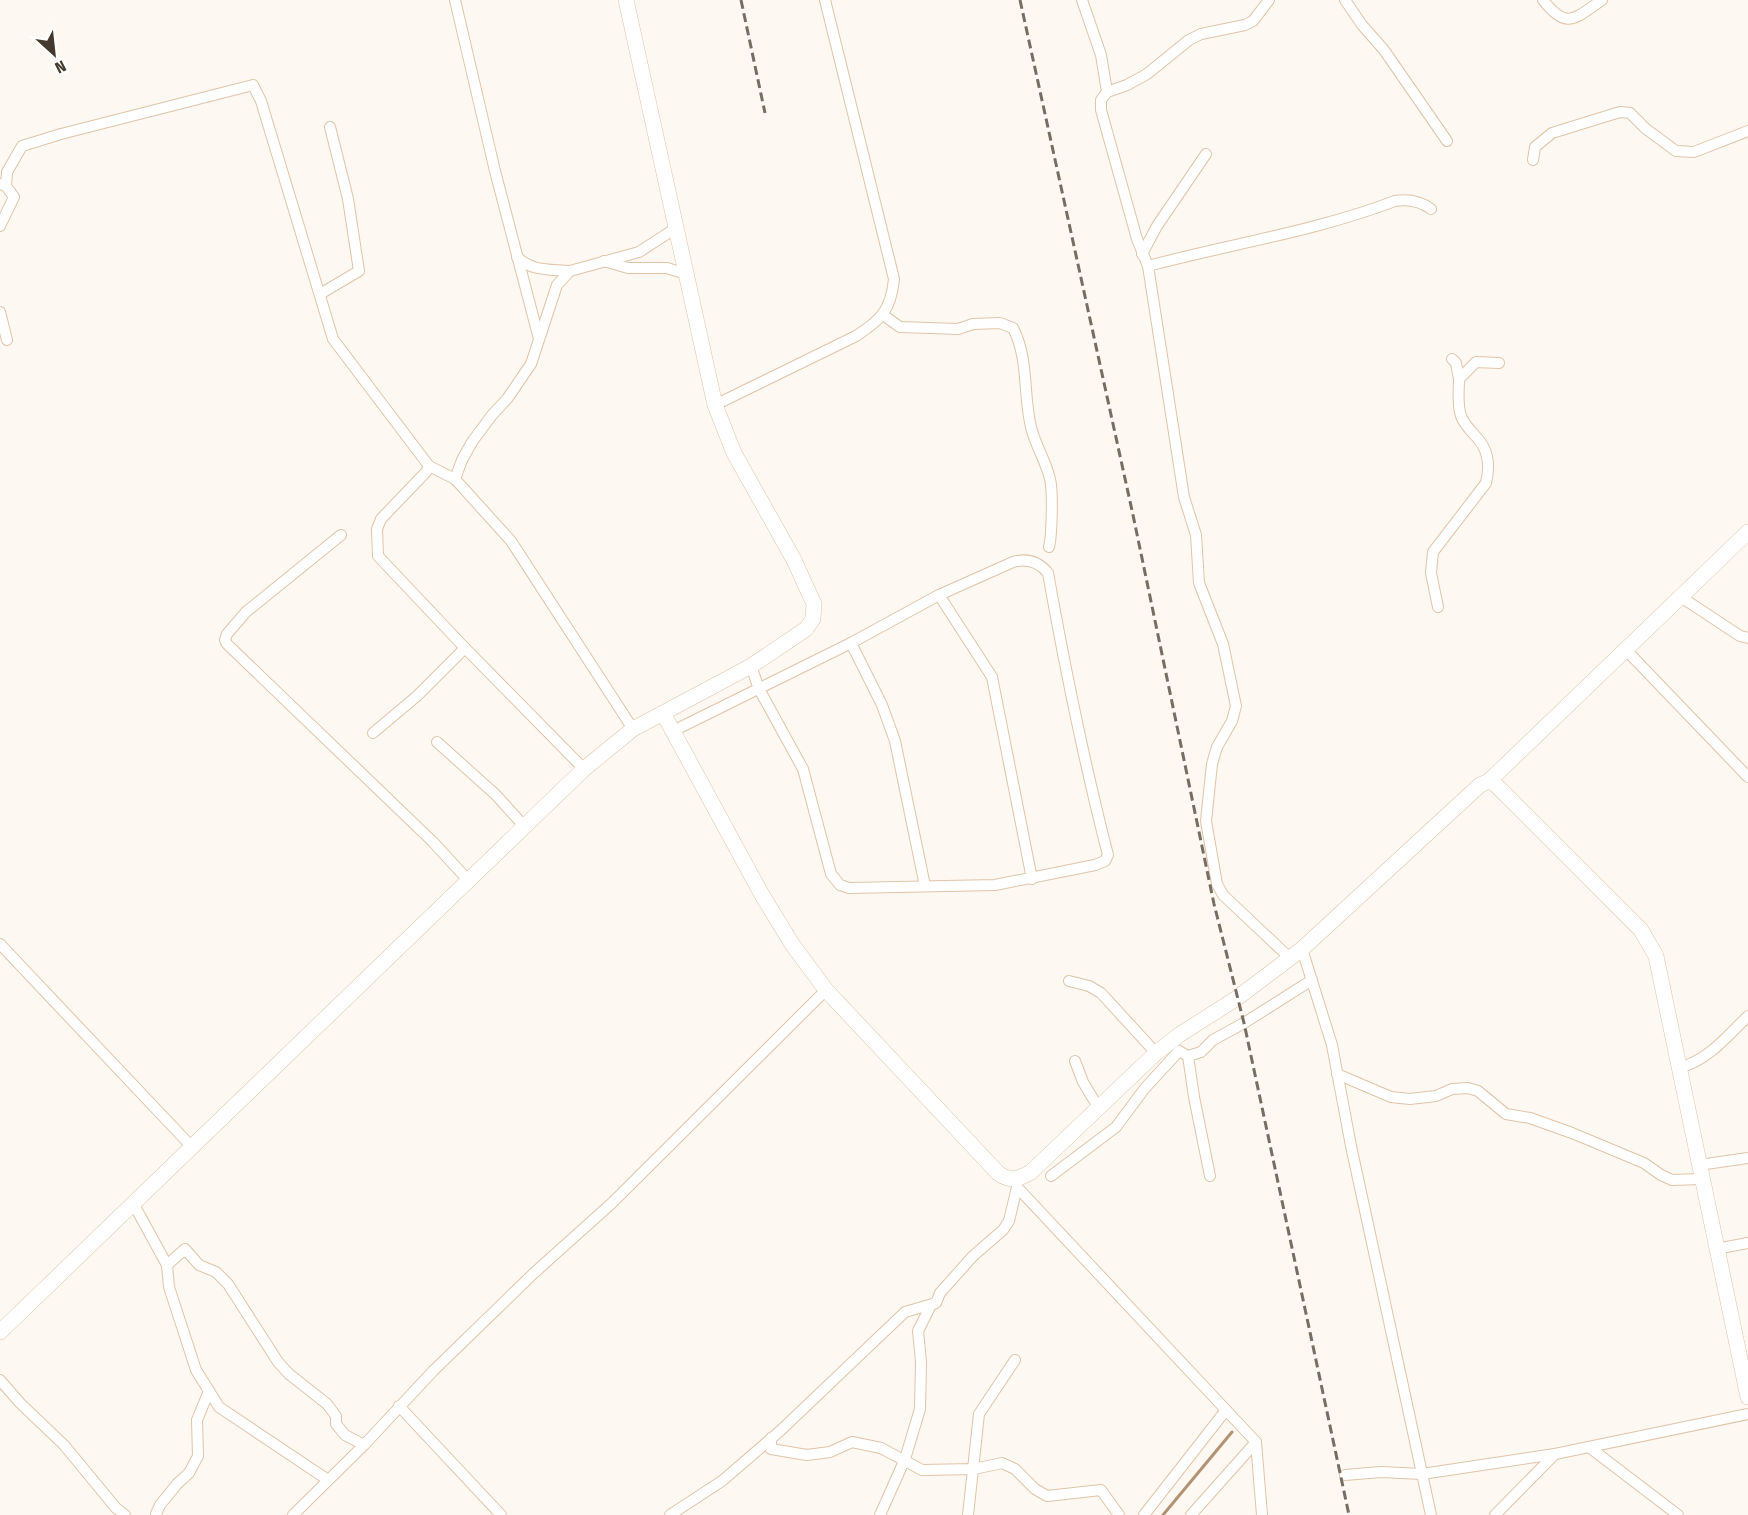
<svg xmlns="http://www.w3.org/2000/svg" width="1748" height="1515" viewBox="0 0 1748 1515" font-family="'Fira Sans Condensed',sans-serif">
  <style>
    .lines { fill: none; stroke-linecap: round; stroke-linejoin: round }
    .stream { stroke: #b29374; stroke-width: 3 }
    .street-casing { stroke: #e0c4a8; stroke-width: 12 }
    .secondary-casing { stroke: #e0c4a8; stroke-width: 16 }
    .street { stroke: #fff; stroke-width: 10 }
    .secondary { stroke: #fff; stroke-width: 15 }
    .rail { stroke: #776e63; stroke-width: 3; stroke-dasharray: 9 4.5; stroke-linecap: butt }
  </style>
  <rect width="100%" height="100%" fill="#fef8f2"/>
  <g class="lines">
    <polyline class="stream" points="1163,1515 1232,1432"/>
    <g class="street-casing">
      <g id="street">
        <polyline points="455,0 495,171 539,339"/>
        <polyline points="1082,0 1101,55 1107,92"/>
        <polyline points="1269,0 1253,21 1245,25 1201,34 1189,40 1147,74 1127,85 1107,92 1101,100 1101,110 1137,239 1148,266 1184,497 1196,535 1199,583 1223,644 1236,706 1232,721 1217,747 1212,764 1206,821 1217,884 1223,895 1291,959"/>
        <polyline points="1345,0 1362,25 1384,50 1447,141"/>
        <path d="M1543 0C1567 31 1575 18 1602 0"/>
        <polyline points="1533,160 1535,147 1552,133 1620,112 1630,113 1646,129 1676,151 1694,152 1748,131"/>
        <polyline points="6,186 7,172 22,146 61,134 253,85 261,101 333,339 429,466 455,479"/>
        <polyline points="0,226 14,197 6,186 0,184"/>
        <polyline points="1142,254 1157,226 1206,154"/>
        <path d="M517 257C533 272 550 269 570 271"/>
        <polyline points="604,261 628,268 667,268 686,274"/>
        <path d="M1148 266C1231 244 1316 231 1395 201 1409 199 1420 201 1431 209"/>
        <polyline points="320,294 359,271 348,199 330,127"/>
        <polyline points="0,312 7,340"/>
        <path d="M883 315 900 327 958 329 973 324 1000 323 1013 328C1029 359 1023 394 1031 427 1035 445 1046 461 1050 479 1053 491 1052 535 1049 547"/>
        <polyline points="1452,359 1456,363 1459,379"/>
        <path d="M715 405 856 336C881 320 891 310 894 279L825 0"/>
        <polyline points="429,466 426,472 381,519 377,529 378,556 465,648 584,769"/>
        <polyline points="341,535 246,612 227,634 225,640 227,644 433,842 468,880"/>
        <polyline points="939,595 992,677 1032,879"/>
        <polyline points="1681,597 1740,636 1748,638"/>
        <path d="M1438 607 1431 573 1433 552 1486 483C1489 471 1489 457 1483 446 1477 435 1466 429 1461 416 1457 404 1459 391 1459 379L1476 362 1499 363"/>
        <polyline points="851,643 882,705 895,741 925,886"/>
        <polyline points="1626,650 1748,777"/>
        <polyline points="633,729 511,541 455,479 462,460 472,442 492,415 507,399 531,364 557,285 570,271 639,252 676,228"/>
        <path d="M673 731 851 643 939 595 1013 562C1027 558 1039 562 1048 573 1065 668 1084 762 1108 855L1105 861 1095 865 995 885 849 888 840 885 831 874 803 769 759 689 751 666"/>
        <polyline points="373,733 417,696 465,648"/>
        <polyline points="437,742 496,795 524,826"/>
        <polyline points="0,944 191,1146"/>
        <polyline points="1302,949 1332,1045 1351,1146 1431,1515"/>
        <polyline points="1069,981 1089,986 1101,993 1156,1053"/>
        <polyline points="1188,1056 1194,1097 1210,1176"/>
        <polyline points="1075,1061 1083,1082 1098,1107"/>
        <path d="M1678 1068C1708 1061 1726 1037 1748 1016"/>
        <polyline points="1337,1074 1391,1097 1410,1099 1436,1096 1452,1089 1468,1088 1478,1091 1506,1114 1530,1118 1572,1133 1644,1163 1661,1175 1672,1180 1701,1179"/>
        <polyline points="1699,1165 1748,1158"/>
        <polyline points="1051,1176 1116,1127 1145,1088 1179,1051 1188,1056 1201,1052 1213,1040 1244,1023 1312,980"/>
        <polyline points="1017,1182 1017,1187 1226,1410 1144,1515"/>
        <polyline points="133,1203 167,1265 169,1287 196,1370 219,1407 328,1480"/>
        <polyline points="1716,1249 1748,1243"/>
        <polyline points="167,1265 185,1249 199,1265 216,1272 228,1284 278,1362 289,1374 327,1404 336,1416 336,1424 345,1435 364,1445"/>
        <polyline points="0,1380 20,1403 64,1445 116,1508 125,1515"/>
        <polyline points="399,1406 501,1515"/>
        <polyline points="1226,1410 1256,1442 1262,1515"/>
        <polyline points="771,1438 771,1449 807,1455 830,1452 852,1442 881,1448 922,1470 974,1469 1002,1463 1015,1469 1035,1489 1047,1496 1101,1490 1119,1515"/>
        <polyline points="1589,1447 1678,1515"/>
        <polyline points="1345,1475 1381,1472 1422,1474 1555,1454 1748,1414"/>
        <polyline points="156,1514 160,1505 177,1484 189,1473 198,1456 197,1420 209,1391"/>
        <polyline points="293,1515 364,1445 433,1371 534,1273 612,1203 826,990"/>
        <polyline points="670,1515 722,1481 780,1431 905,1312 936,1303 940,1293 973,1256 1003,1230 1009,1221 1017,1187"/>
        <polyline points="880,1515 905,1459 920,1409 921,1362 918,1331 931,1305"/>
        <polyline points="968,1515 979,1414 1015,1360"/>
        <polyline points="1191,1515 1256,1442"/>
        <polyline points="1495,1515 1555,1454"/>
      </g>
    </g>
    <g class="secondary-casing">
      <g id="secondary">
        <path d="M663 713 762 895 792 944 826 990 998 1173C1010 1182 1019 1179 1031 1172L1156 1053 1179 1035 1237 998 1302 949 1480 785 1489 781 1495 784 1641 930 1656 956 1748 1397"/>
        <polyline points="1489,781 1748,532"/>
        <polyline points="0,1332 584,769 633,729 751,666 806,629 813,619 814,604 794,560 734,453 715,405 626,0"/>
      </g>
    </g>
    <use href="#street" class="street"/>
    <use href="#secondary" class="secondary"/>
    <g class="rail">
      <polyline points="741,0 765,113"/>
      <polyline points="1020,0 1133,515 1214,904 1244,1023 1349,1515"/>
    </g>
  </g>
  <g transform="translate(54 54) rotate(153)" stroke="#ffffff" stroke-width="4.5" paint-order="stroke">
  <path d="M0-4.5L10 22L0 15L-10 22Z" fill="#44392d"/>
  <text y="-9" font-size="16" font-weight="bold" text-anchor="middle" fill="#44392d">N</text>
  </g>
</svg>
